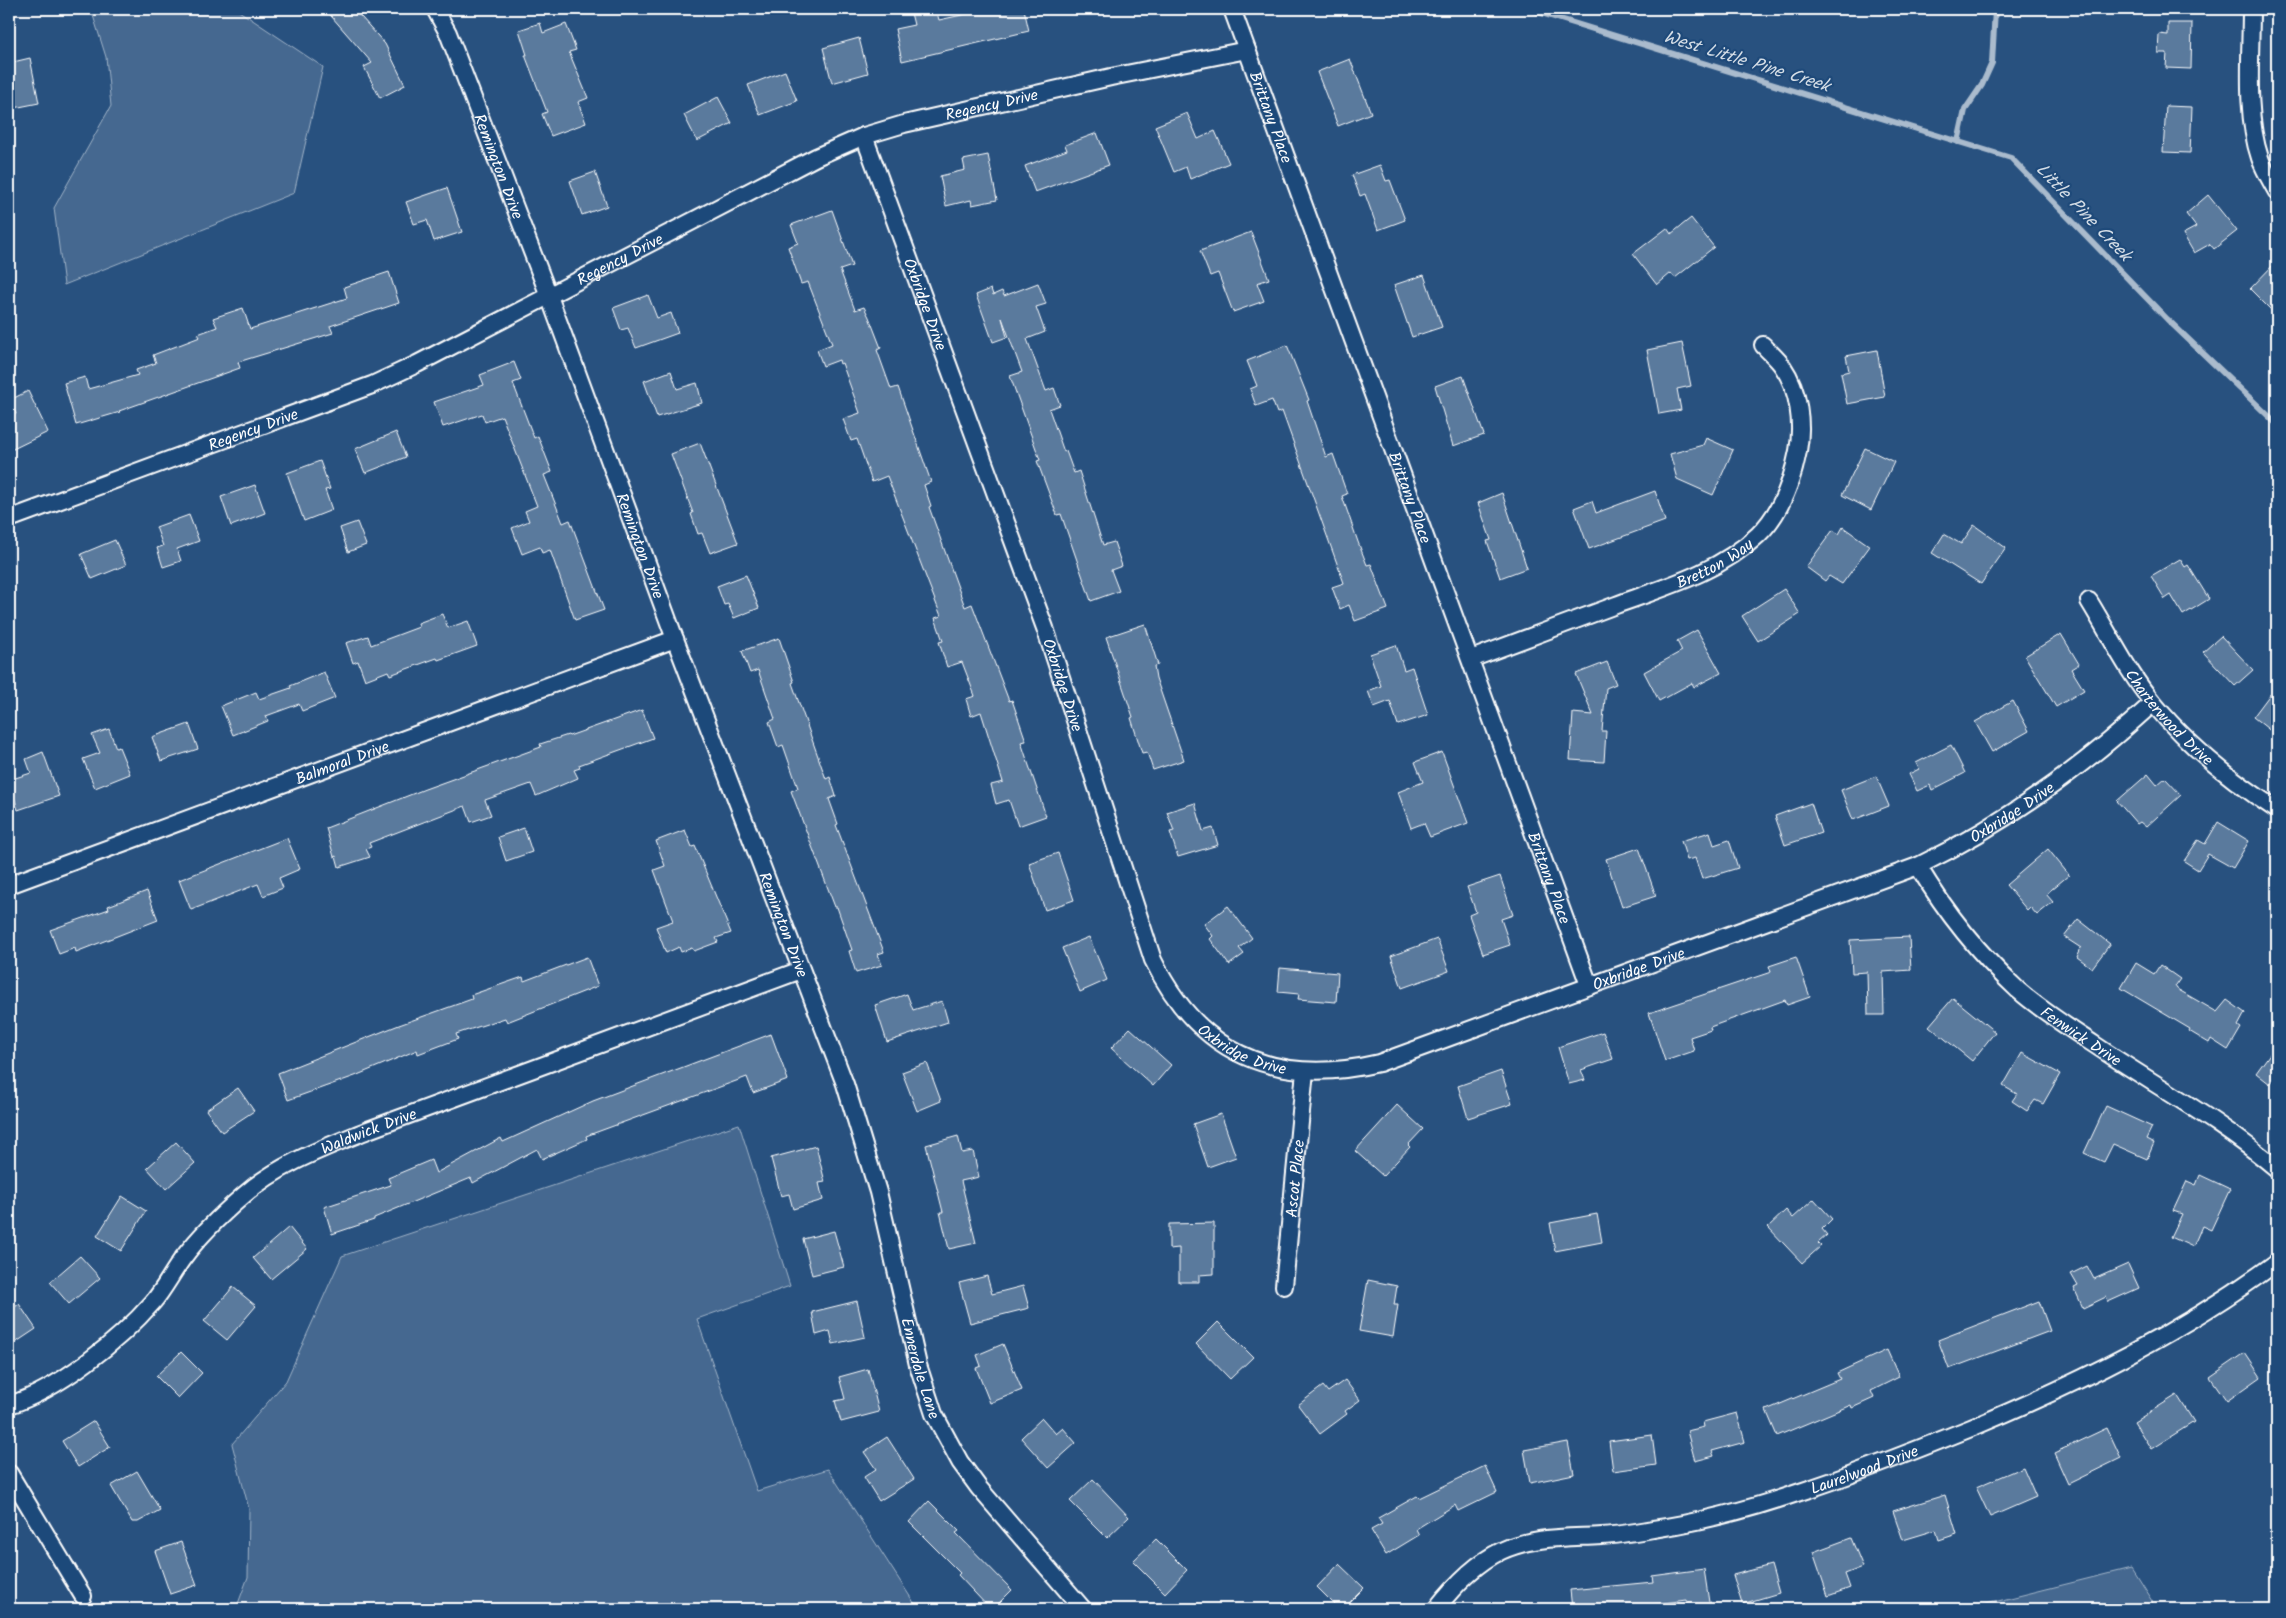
<svg xmlns="http://www.w3.org/2000/svg" width="2286" height="1618" viewBox="0 0 2286 1618" font-family="Kalam,sans-serif">
  <style>
    .green { fill: #446890; stroke: #a2b4c8 }
    .lines { fill: none; stroke-linecap: round; stroke-linejoin: round }
    .stream { stroke: #aabbcd; stroke-width: 6 }
    .building { fill: #5a7a9d; stroke: #fff }
    .minor-casing { stroke: #fff; stroke-width: 20 }
    .minor { stroke: #1f4a7a; stroke-width: 16 }
    .labels { text-anchor: middle; stroke-width: 4.5; stroke-linejoin: round; paint-order: stroke }
    .street-label { font-size: 16px; fill: #fff; stroke: #1f4a7a }
    .water-label { font-size: 18px; font-style: italic; fill: #d4dde6; stroke: #1f4a7a }
  </style>
  <rect width="100%" height="100%" fill="#28517f"/>
  <filter id="ink" filterUnits="userSpaceOnUse"><feTurbulence type="fractalNoise" baseFrequency=".02" numOctaves="2"/><feDisplacementMap in="SourceGraphic" scale="10" xChannelSelector="R" yChannelSelector="G"/><feConvolveMatrix kernelMatrix="1 2 1 2 8 2 1 2 1" color-interpolation-filters="sRGB"/></filter>
  <g filter="url(#ink)">
    <g class="green">
      <polygon points="91,9 236,9 323,67 294,193 64,285 54,208 111,106 106,57"/>
      <polygon points="739,1124 790,1286 697,1319 757,1491 828,1469 918,1609 236,1609 248,1577 249,1509 232,1444 286,1381 342,1256"/>
      <polygon points="2131,1568 2157,1609 1966,1609"/>
    </g>
    <g class="lines">
      <g class="stream">
        <polyline points="1528,9 2011,158 2167,319 2277,424"/>
        <polyline points="1958,142 1965,110 1982,85 1992,63 1995,9"/>
      </g>
    </g>
    <g class="building">
      <polygon points="325,9 354,9 385,44 405,85 380,98 364,67 372,63"/>
      <polygon points="927,9 936,9 939,20 971,13 970,9 1024,9 1029,31 902,61 895,29 914,25 911,13"/>
      <polygon points="540,23 543,33 566,24 576,50 569,52 588,98 578,102 586,123 551,136 542,114 547,112 525,55 527,55 519,30"/>
      <polygon points="2168,23 2192,23 2191,69 2166,68 2167,53 2158,53 2159,34 2168,35"/>
      <polygon points="859,38 868,73 832,83 823,48"/>
      <polygon points="30,58 39,103 9,109 9,63"/>
      <polygon points="1350,59 1371,113 1338,126 1317,72"/>
      <polygon points="785,71 797,101 760,115 748,85"/>
      <polygon points="718,97 732,123 697,141 684,115"/>
      <polygon points="2166,106 2192,107 2190,153 2163,152"/>
      <polygon points="1187,113 1198,139 1215,131 1229,163 1190,179 1186,167 1174,172 1155,126"/>
      <polygon points="1097,133 1109,165 1035,192 1025,166 1067,150 1065,145"/>
      <polygon points="988,155 997,200 972,205 971,200 946,206 940,176 965,170 963,160"/>
      <polygon points="1380,165 1386,181 1390,180 1405,220 1378,230 1365,194 1360,196 1352,175"/>
      <polygon points="595,172 607,206 582,215 570,181"/>
      <polygon points="447,188 462,232 434,241 427,220 414,224 406,202"/>
      <polygon points="2208,195 2237,231 2214,249 2210,244 2194,253 2183,234 2196,227 2186,214"/>
      <polygon points="832,210 852,266 840,270 855,310 864,307 869,317 881,348 877,350 891,389 898,387 931,482 924,485 931,506 929,507 965,607 972,604 1009,701 1012,700 1026,741 1021,742 1046,816 1018,826 1009,800 996,804 991,785 1003,782 981,712 971,716 966,699 975,696 962,662 947,667 939,642 943,641 935,618 941,616 887,476 872,482 857,439 851,441 843,419 860,413 842,363 840,364 839,360 823,366 817,350 832,344 808,282 801,284 788,247 798,243 791,225"/>
      <polygon points="1691,218 1714,247 1675,278 1671,273 1657,285 1633,254 1667,228 1671,234"/>
      <polygon points="1251,232 1269,279 1257,283 1264,301 1233,312 1218,273 1210,276 1200,251"/>
      <polygon points="2277,261 2277,316 2250,289"/>
      <polygon points="389,272 399,303 330,326 333,333 238,362 240,368 119,411 120,412 76,425 64,383 85,377 88,389 138,375 136,370 156,363 153,355 200,337 198,334 217,327 213,318 243,308 250,329 347,298 344,287"/>
      <polygon points="1424,275 1442,327 1412,337 1394,285"/>
      <polygon points="1038,283 1046,304 1036,307 1045,332 1027,339 1046,391 1054,388 1060,405 1049,409 1064,452 1066,451 1074,473 1079,471 1103,545 1114,542 1122,566 1111,570 1119,591 1091,601 1061,514 1057,515 1037,461 1040,460 1010,376 1022,372 1002,318 1007,337 993,342 976,295 991,289 993,295 1002,291 1004,296"/>
      <polygon points="648,295 657,318 671,313 678,333 636,348 628,328 621,330 613,308"/>
      <polygon points="1682,343 1691,386 1677,389 1681,410 1659,414 1647,350"/>
      <polygon points="1287,345 1309,400 1307,401 1326,457 1333,454 1347,494 1342,496 1358,542 1367,565 1371,564 1388,609 1355,621 1349,605 1340,609 1332,587 1344,583 1282,411 1277,413 1272,400 1256,406 1250,389 1257,386 1247,361"/>
      <polygon points="1877,350 1885,397 1847,404 1841,373 1849,371 1846,356"/>
      <polygon points="514,362 521,380 513,383 534,438 538,436 552,472 544,475 563,523 570,520 604,610 575,620 550,550 542,553 540,547 522,554 512,528 529,521 525,511 537,506 502,416 485,422 482,414 443,427 434,402 484,385 480,375"/>
      <polygon points="671,371 677,389 697,383 702,403 657,417 644,381"/>
      <polygon points="1463,376 1484,435 1453,446 1435,386"/>
      <polygon points="28,391 48,432 9,451 9,417 16,414 10,400"/>
      <polygon points="396,432 406,457 365,473 355,449"/>
      <polygon points="1706,438 1733,450 1713,495 1677,479 1670,454 1703,445"/>
      <polygon points="700,443 738,543 710,553 702,533 698,534 691,514 693,513 671,454"/>
      <polygon points="1865,448 1894,462 1871,510 1842,495"/>
      <polygon points="320,461 330,489 325,490 332,510 304,521 287,473"/>
      <polygon points="255,485 265,513 231,526 221,497"/>
      <polygon points="1655,491 1665,521 1589,549 1574,508 1592,501 1596,513"/>
      <polygon points="1502,493 1527,568 1500,578 1487,541 1491,540 1478,503"/>
      <polygon points="189,515 199,541 177,549 181,561 163,567 157,548 163,546 156,527"/>
      <polygon points="357,522 366,545 348,552 340,528"/>
      <polygon points="1974,525 2006,548 1981,584 1932,553 1944,534 1961,544"/>
      <polygon points="1843,527 1870,546 1842,584 1829,576 1825,581 1806,567 1833,530 1839,534"/>
      <polygon points="115,540 126,565 92,579 81,554"/>
      <polygon points="2180,559 2185,567 2188,565 2209,599 2183,615 2171,595 2165,599 2151,576"/>
      <polygon points="746,575 759,608 734,618 728,604 724,605 717,586"/>
      <polygon points="1784,589 1800,614 1758,641 1742,616"/>
      <polygon points="442,614 448,628 468,621 477,646 438,660 437,658 390,675 388,671 365,680 358,661 353,663 346,643 368,636 371,645 419,627 418,623"/>
      <polygon points="1145,624 1158,665 1154,666 1156,678 1184,760 1153,770 1147,752 1142,753 1131,718 1133,717 1106,637"/>
      <polygon points="1697,630 1721,673 1694,687 1692,683 1659,701 1644,672 1682,651 1677,641"/>
      <polygon points="2061,634 2079,664 2071,669 2084,690 2056,707 2025,656"/>
      <polygon points="2221,636 2253,670 2235,686 2203,652"/>
      <polygon points="779,638 794,682 792,683 826,779 830,777 836,796 829,799 838,824 836,825 884,952 878,954 882,965 856,973 849,951 852,950 837,907 835,907 791,791 798,788 783,745 778,747 769,722 775,719 758,670 750,673 742,651"/>
      <polygon points="1396,645 1404,670 1412,667 1428,715 1398,725 1390,701 1374,707 1368,691 1381,686 1370,654"/>
      <polygon points="1607,662 1616,684 1606,688 1602,731 1606,731 1604,762 1570,760 1573,713 1593,715 1576,674"/>
      <polygon points="324,672 335,698 302,711 299,704 266,716 268,721 233,735 221,706 256,692 259,699 291,688 290,686"/>
      <polygon points="2277,685 2277,736 2253,717"/>
      <polygon points="2013,701 2029,731 1992,752 1975,722"/>
      <polygon points="642,710 653,738 579,765 580,768 574,770 578,778 536,796 531,784 485,800 491,815 471,822 465,806 369,843 371,847 366,849 370,857 339,867 336,856 334,857 326,828 425,789 541,747 540,744 568,735 569,736"/>
      <polygon points="189,724 198,749 161,761 152,737"/>
      <polygon points="109,729 116,748 119,747 130,774 95,788 83,759 100,753 92,735"/>
      <polygon points="1951,745 1965,773 1932,790 1930,785 1917,791 1909,774 1919,769 1916,763"/>
      <polygon points="43,752 59,796 18,810 9,780 31,773 26,759"/>
      <polygon points="1442,752 1468,823 1430,837 1424,823 1411,828 1398,792 1423,782 1415,762"/>
      <polygon points="2148,774 2157,785 2165,778 2181,795 2146,827 2140,822 2137,824 2117,801"/>
      <polygon points="1876,776 1889,806 1853,820 1841,790"/>
      <polygon points="1195,803 1203,831 1213,828 1218,845 1178,857 1170,832 1174,831 1167,812"/>
      <polygon points="1811,803 1821,833 1785,845 1775,816"/>
      <polygon points="2218,822 2249,841 2233,868 2208,854 2198,870 2184,861 2198,840 2205,844"/>
      <polygon points="524,828 532,852 506,861 498,837"/>
      <polygon points="685,830 692,847 695,846 731,933 716,938 718,942 694,951 692,948 681,952 679,947 666,953 656,927 673,921 654,870 665,866 656,841"/>
      <polygon points="1710,832 1714,845 1729,840 1738,868 1702,879 1695,858 1687,860 1681,841"/>
      <polygon points="287,838 300,869 279,878 283,888 263,896 258,884 191,910 179,880"/>
      <polygon points="1639,848 1656,896 1622,907 1606,859"/>
      <polygon points="2048,849 2069,875 2046,894 2053,902 2037,915 2030,907 2027,910 2006,885"/>
      <polygon points="1058,853 1074,900 1045,910 1029,863"/>
      <polygon points="1500,876 1513,915 1501,919 1510,945 1483,954 1469,915 1476,912 1467,887"/>
      <polygon points="147,891 158,920 76,952 75,948 59,954 50,930 109,909 108,906"/>
      <polygon points="1228,906 1252,938 1239,948 1244,954 1229,965 1210,939 1213,936 1204,924"/>
      <polygon points="2078,919 2110,944 2092,968 2077,957 2081,948 2064,937"/>
      <polygon points="1089,937 1107,980 1080,992 1062,948"/>
      <polygon points="1909,937 1911,970 1883,972 1884,1015 1868,1015 1867,972 1852,973 1850,940"/>
      <polygon points="1437,939 1449,971 1402,988 1391,956"/>
      <polygon points="587,957 598,986 507,1022 505,1018 456,1034 458,1039 418,1054 417,1050 355,1076 288,1100 278,1073 399,1025 472,999 471,995 523,977 524,981"/>
      <polygon points="1796,957 1810,997 1787,1005 1785,1000 1710,1027 1711,1030 1690,1037 1694,1051 1665,1061 1649,1013 1771,972 1769,966"/>
      <polygon points="2136,963 2154,974 2160,965 2180,979 2175,986 2177,989 2217,1012 2227,1000 2245,1013 2238,1026 2241,1028 2228,1050 2211,1039 2209,1043 2189,1031 2190,1029 2121,988"/>
      <polygon points="1280,968 1338,973 1336,1002 1298,999 1299,994 1278,992"/>
      <polygon points="907,994 913,1010 942,1001 948,1022 887,1042 875,1005"/>
      <polygon points="1953,998 1995,1032 1972,1061 1929,1026"/>
      <polygon points="1130,1028 1171,1065 1153,1086 1111,1048"/>
      <polygon points="1603,1032 1613,1059 1581,1070 1585,1080 1569,1084 1558,1047"/>
      <polygon points="771,1034 788,1080 753,1093 747,1077 586,1136 587,1139 542,1159 537,1149 473,1183 471,1178 374,1218 374,1220 332,1234 324,1207 391,1185 388,1178 431,1160 436,1173 501,1138 503,1142 593,1101"/>
      <polygon points="2277,1044 2277,1075 2270,1084 2256,1073"/>
      <polygon points="2022,1053 2060,1074 2043,1104 2035,1100 2027,1111 2012,1101 2017,1094 2003,1086"/>
      <polygon points="927,1063 941,1101 917,1111 902,1072"/>
      <polygon points="1501,1071 1512,1104 1468,1118 1458,1086"/>
      <polygon points="238,1088 254,1111 222,1132 206,1110"/>
      <polygon points="1397,1105 1423,1129 1408,1145 1410,1147 1383,1176 1355,1151"/>
      <polygon points="2106,1106 2152,1127 2146,1139 2154,1143 2147,1159 2113,1144 2104,1162 2084,1153"/>
      <polygon points="1221,1114 1236,1157 1208,1167 1193,1124"/>
      <polygon points="958,1136 962,1153 973,1151 979,1177 961,1181 976,1243 949,1249 940,1212 943,1212 926,1145"/>
      <polygon points="176,1142 195,1163 166,1189 147,1168"/>
      <polygon points="816,1146 825,1182 819,1183 823,1200 793,1209 789,1194 781,1196 771,1158"/>
      <polygon points="2200,1175 2230,1189 2211,1230 2202,1226 2193,1247 2171,1237 2182,1214 2173,1211 2187,1181 2196,1185"/>
      <polygon points="122,1196 146,1211 121,1251 97,1236"/>
      <polygon points="1814,1199 1832,1219 1822,1229 1827,1235 1818,1243 1821,1246 1802,1263 1768,1227 1786,1210 1793,1218"/>
      <polygon points="1597,1214 1602,1242 1555,1251 1550,1223"/>
      <polygon points="1214,1223 1214,1274 1199,1275 1199,1282 1179,1282 1179,1248 1169,1249 1169,1224"/>
      <polygon points="289,1227 307,1249 271,1279 253,1258"/>
      <polygon points="834,1231 844,1267 812,1275 803,1239"/>
      <polygon points="80,1256 100,1278 69,1304 50,1282"/>
      <polygon points="2128,1264 2139,1288 2108,1302 2106,1297 2083,1308 2074,1288 2078,1286 2071,1274 2087,1266 2094,1279"/>
      <polygon points="987,1276 992,1294 1023,1286 1029,1308 970,1323 959,1283"/>
      <polygon points="1368,1280 1397,1286 1394,1305 1398,1305 1393,1337 1359,1331"/>
      <polygon points="233,1287 256,1306 227,1340 204,1321"/>
      <polygon points="857,1301 865,1337 833,1344 830,1331 816,1335 812,1312"/>
      <polygon points="2039,1301 2050,1331 1949,1369 1938,1340"/>
      <polygon points="19,1304 36,1329 9,1347 9,1311"/>
      <polygon points="1218,1322 1253,1357 1230,1379 1196,1344"/>
      <polygon points="1003,1344 1022,1390 990,1403 976,1368 981,1366 977,1355"/>
      <polygon points="1887,1350 1899,1377 1871,1391 1874,1398 1852,1408 1851,1405 1777,1436 1766,1410 1840,1379 1837,1373"/>
      <polygon points="181,1352 202,1373 178,1398 156,1376"/>
      <polygon points="2245,1353 2261,1377 2227,1401 2210,1377"/>
      <polygon points="868,1369 879,1412 841,1422 835,1401 845,1399 839,1377"/>
      <polygon points="1345,1380 1360,1400 1345,1411 1347,1414 1320,1434 1298,1405 1323,1386 1328,1392"/>
      <polygon points="2177,1395 2194,1422 2151,1449 2134,1422"/>
      <polygon points="1737,1413 1745,1442 1712,1451 1714,1456 1695,1461 1687,1431 1704,1427 1703,1422"/>
      <polygon points="1042,1418 1056,1434 1063,1428 1076,1443 1048,1468 1021,1438"/>
      <polygon points="94,1421 110,1447 78,1467 62,1441"/>
      <polygon points="2107,1428 2121,1458 2068,1484 2054,1453"/>
      <polygon points="1652,1435 1656,1465 1613,1471 1609,1441"/>
      <polygon points="887,1437 914,1479 879,1501 864,1477 876,1469 864,1452"/>
      <polygon points="1568,1442 1574,1474 1530,1483 1524,1450"/>
      <polygon points="1485,1466 1497,1492 1458,1511 1455,1505 1416,1529 1419,1535 1386,1555 1371,1530 1382,1524 1378,1518 1417,1496 1419,1498"/>
      <polygon points="2023,1467 2036,1497 1990,1517 1976,1487"/>
      <polygon points="137,1471 160,1510 138,1522 132,1522 111,1486"/>
      <polygon points="1093,1479 1129,1517 1107,1538 1070,1501"/>
      <polygon points="1945,1495 1957,1534 1939,1540 1936,1530 1903,1540 1893,1511"/>
      <polygon points="929,1501 959,1531 956,1533 1012,1590 993,1609 990,1609 958,1575 960,1573 909,1522"/>
      <polygon points="1851,1538 1863,1567 1845,1574 1850,1588 1828,1596 1813,1552"/>
      <polygon points="1156,1539 1187,1570 1165,1593 1133,1561"/>
      <polygon points="181,1542 197,1585 170,1594 155,1551"/>
      <polygon points="1339,1564 1364,1588 1343,1609 1339,1609 1317,1587"/>
      <polygon points="1771,1565 1779,1593 1742,1604 1733,1575"/>
      <polygon points="1704,1569 1710,1609 1688,1609 1686,1600 1635,1607 1636,1609 1572,1609 1570,1590 1653,1582 1652,1576"/>
    </g>
    <g class="lines">
      <g class="minor-casing">
        <g id="minor">
          <path id="s1" d="M435 9 448 33 549 296 675 639 845 1084 878 1192 918 1365 934 1414 960 1462 979 1488 1083 1609"/>
          <path id="s2" d="M1232 9 1589 985"/>
          <path d="M2251 9C2251 55 2245 114 2260 158 2264 170 2271 181 2277 192"/>
          <path id="s3" d="M864 136 1045 628 1153 960C1199 1055 1277 1087 1379 1063L1918 866C2003 825 2083 767 2153 703"/>
          <path id="s4" d="M9 519 372 385 417 364 816 157 864 136 904 124 1111 77 1247 50"/>
          <path id="s5" d="M2089 601C2110 635 2128 673 2154 704 2189 747 2231 780 2277 810"/>
          <path id="s6" d="M1471 659C1519 641 1568 623 1616 605 1666 587 1719 572 1758 535 1781 513 1792 482 1798 451 1803 424 1799 390 1783 367 1778 359 1769 352 1763 345"/>
          <path id="s7" d="M1918 866C1945 911 1979 954 2018 990 2042 1011 2069 1028 2095 1045 2156 1086 2221 1121 2277 1169"/>
          <path id="s8" d="M9 885 675 639"/>
          <path id="s9" d="M1284 1286 1305 1071"/>
          <path id="s10" d="M9 1405C57 1391 120 1340 153 1302 164 1289 172 1273 183 1258 200 1235 222 1214 244 1195 279 1164 324 1148 368 1130L801 970"/>
          <polyline points="9,1473 83,1596"/>
          <path id="s11" d="M1436 1609C1453 1587 1476 1563 1501 1551 1533 1536 1568 1538 1602 1536 1619 1535 1636 1532 1653 1529 1701 1522 1750 1509 1797 1493 1856 1474 1914 1451 1971 1428 2081 1382 2181 1333 2277 1262"/>
        </g>
      </g>
      <use href="#minor" class="minor"/>
    </g>
  </g>
  <g class="labels">
    <g class="street-label">
      <text dy="6" stroke="none"><textPath href="#s4" startOffset="1070">Regency Drive</textPath></text>
      <text dy="6" stroke="none"><textPath href="#s2" startOffset="115">Brittany Place</textPath></text>
      <text dy="6" stroke="none"><textPath href="#s1" startOffset="170">Remington Drive</textPath></text>
      <text dy="6" stroke="none"><textPath href="#s4" startOffset="665">Regency Drive</textPath></text>
      <text dy="6" stroke="none"><textPath href="#s3" startOffset="179">Oxbridge Drive</textPath></text>
      <text dy="6" stroke="none"><textPath href="#s4" startOffset="260">Regency Drive</textPath></text>
      <text dy="6" stroke="none"><textPath href="#s2" startOffset="520">Brittany Place</textPath></text>
      <text dy="6" stroke="none"><textPath href="#s1" startOffset="575">Remington Drive</textPath></text>
      <text dy="6" stroke="none"><textPath href="#s6" startOffset="262">Bretton Way</textPath></text>
      <text dy="6" stroke="none"><textPath href="#s3" startOffset="584">Oxbridge Drive</textPath></text>
      <text dy="6" stroke="none"><textPath href="#s5" startOffset="142">Charterwood Drive</textPath></text>
      <text dy="6" stroke="none"><textPath href="#s8" startOffset="355">Balmoral Drive</textPath></text>
      <text dy="6" stroke="none"><textPath href="#s3" startOffset="1828">Oxbridge Drive</textPath></text>
      <text dy="6" stroke="none"><textPath href="#s2" startOffset="925">Brittany Place</textPath></text>
      <text dy="6" stroke="none"><textPath href="#s1" startOffset="980">Remington Drive</textPath></text>
      <text dy="6" stroke="none"><textPath href="#s3" startOffset="1422">Oxbridge Drive</textPath></text>
      <text dy="6" stroke="none"><textPath href="#s7" startOffset="238">Fenwick Drive</textPath></text>
      <text dy="6" stroke="none"><textPath href="#s3" startOffset="1004">Oxbridge Drive</textPath></text>
      <text dy="6" stroke="none"><textPath href="#s10" startOffset="461">Waldwick Drive</textPath></text>
      <text dy="6" stroke="none"><textPath href="#s9" startOffset="108">Ascot Place</textPath></text>
      <text dy="6" stroke="none"><textPath href="#s1" startOffset="1445">Ennerdale Lane</textPath></text>
      <text dy="6" stroke="none"><textPath href="#s11" startOffset="462">Laurelwood Drive</textPath></text>
    </g>
    <g class="water-label">
      <text transform="translate(1747 61) rotate(17)" y="6">West Little Pine Creek</text>
      <text transform="translate(2084 212) rotate(46)" y="6">Little Pine Creek</text>
    </g>
  </g>
  <rect width="2286" height="1618" fill="none" stroke="#1f4a7a" stroke-width="30"/>
  <rect x="15" y="15" width="2256" height="1588" fill="none" stroke="#fff" stroke-width="2" filter="url(#ink)"/>
</svg>
